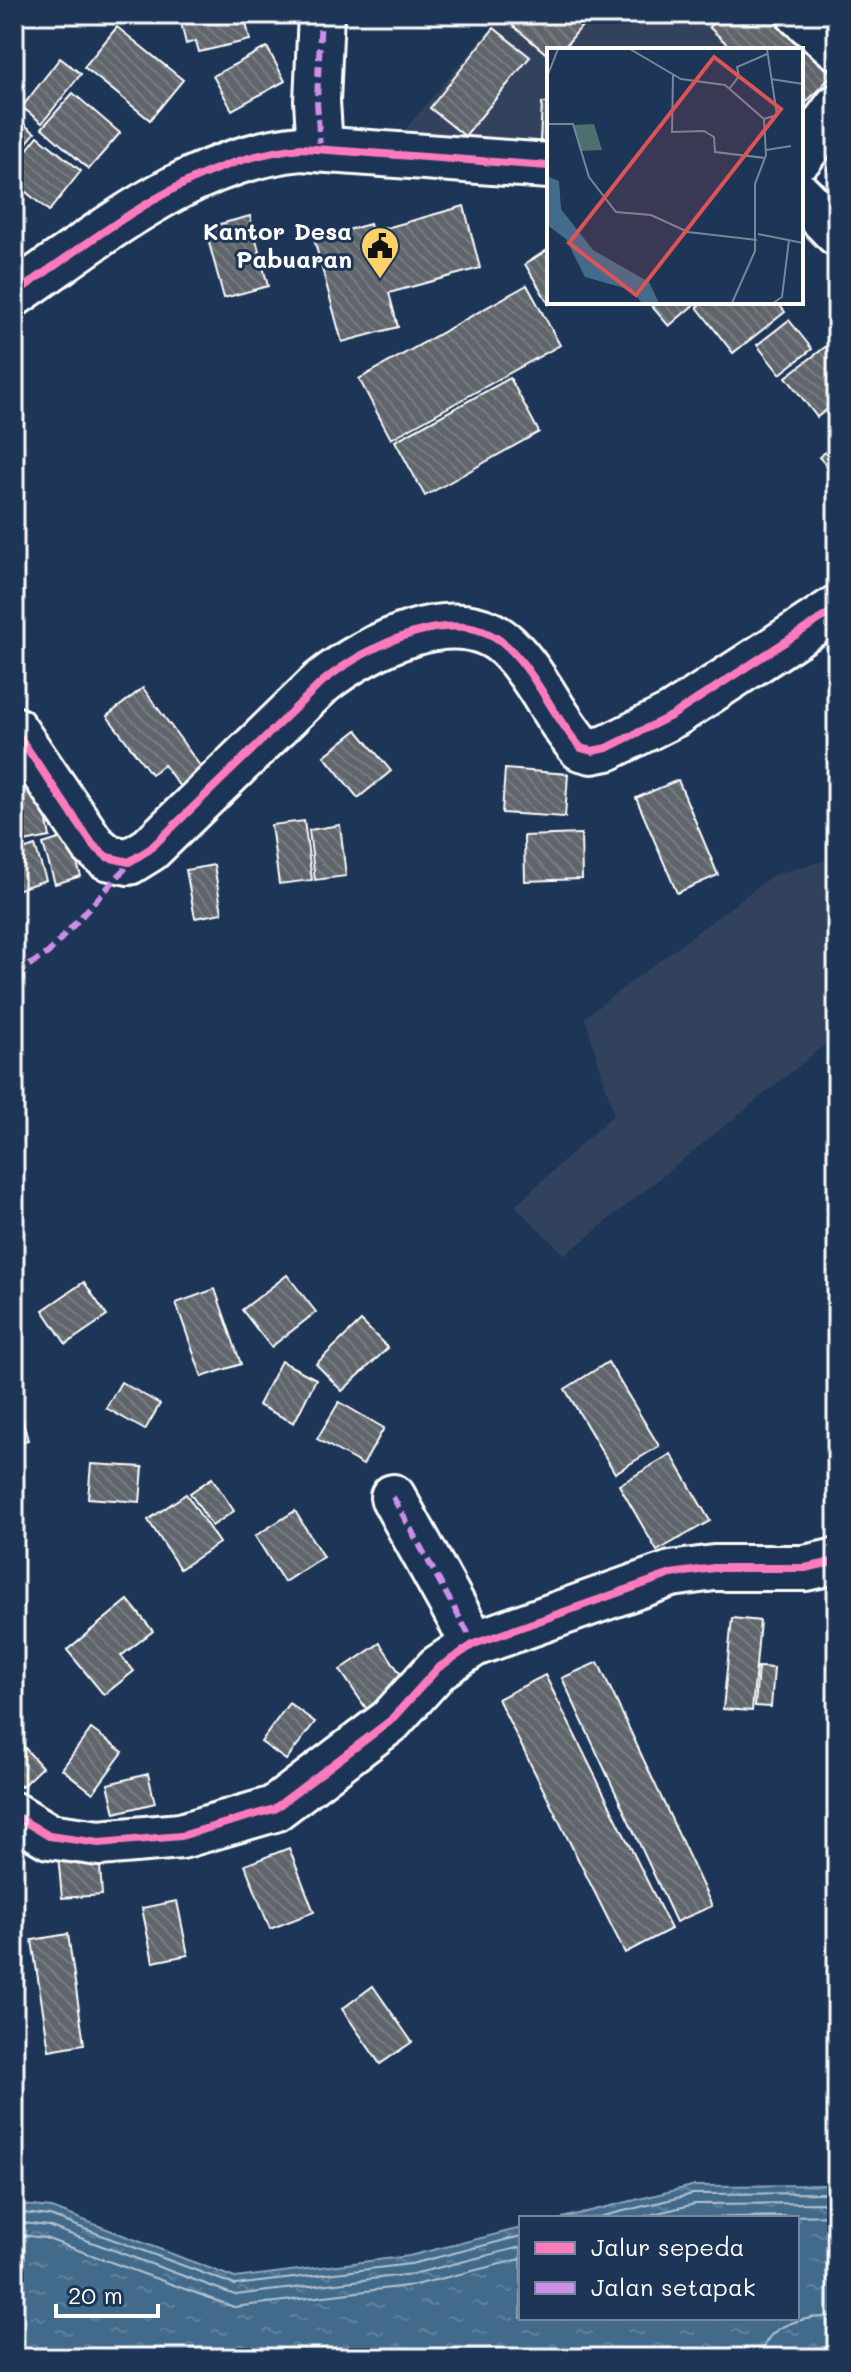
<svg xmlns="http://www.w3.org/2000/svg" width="851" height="2372" viewBox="0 0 851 2372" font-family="Mali,sans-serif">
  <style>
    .built { fill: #31435d }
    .water { fill: url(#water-ripples); stroke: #8ea6b9; stroke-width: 2 }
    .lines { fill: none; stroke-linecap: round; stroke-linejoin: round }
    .shore { stroke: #b4c4d1; stroke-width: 2 }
    .building { fill: url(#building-back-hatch); stroke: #fff; stroke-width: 2 }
    .minor-casing { stroke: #fff; stroke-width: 50 }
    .minor { stroke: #1d3557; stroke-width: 44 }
    .quiet { stroke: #ce8fe9; stroke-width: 6; stroke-dasharray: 12 6; stroke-linecap: butt }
    .cycleway-casing { stroke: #1d3557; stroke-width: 13 }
    .cycleway { stroke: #fd7abc; stroke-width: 8 }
    .labels { text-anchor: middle; stroke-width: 6; stroke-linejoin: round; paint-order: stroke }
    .poi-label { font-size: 24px; font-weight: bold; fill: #fff; stroke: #1d3557; text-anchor: end }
    .inset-road { fill: none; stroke: #77869a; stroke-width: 2 }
    .view { fill: #de5353; fill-opacity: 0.15; stroke: #de5353; stroke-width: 4 }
    .inset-edge { fill: none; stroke: #fff; stroke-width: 4 }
  </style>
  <defs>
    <pattern id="water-ripples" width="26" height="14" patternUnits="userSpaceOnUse" patternTransform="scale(2)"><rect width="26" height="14" fill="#436b8b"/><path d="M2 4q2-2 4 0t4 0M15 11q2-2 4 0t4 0" fill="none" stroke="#5f819c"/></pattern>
    <pattern id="building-back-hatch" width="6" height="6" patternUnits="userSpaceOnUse" patternTransform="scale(2)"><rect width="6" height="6" fill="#5f656b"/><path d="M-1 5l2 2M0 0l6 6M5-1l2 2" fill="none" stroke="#777c81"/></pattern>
  </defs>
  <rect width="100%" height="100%" fill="#1d3557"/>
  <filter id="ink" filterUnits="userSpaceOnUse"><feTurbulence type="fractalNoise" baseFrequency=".0125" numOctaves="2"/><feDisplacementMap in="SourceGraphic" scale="16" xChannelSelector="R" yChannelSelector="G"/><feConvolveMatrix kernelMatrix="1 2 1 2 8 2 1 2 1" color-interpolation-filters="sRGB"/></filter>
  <g filter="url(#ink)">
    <g class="built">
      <polygon points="503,14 785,14 837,60 837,85 801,125 801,50 549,50 549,149 403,132"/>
      <polygon points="837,857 837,1035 565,1255 515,1206 614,1114 585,1017 773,875"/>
    </g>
    <polygon class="water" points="837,2185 837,2346 780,2358 14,2358 14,2204 52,2208 235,2278 409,2256 521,2228 521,2318 797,2318 797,2218 562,2218 692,2186"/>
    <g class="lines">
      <g class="shore">
        <polyline points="14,2212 50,2216 235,2285 411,2264 521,2236"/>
        <polyline points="595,2218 693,2194 837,2193"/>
        <polyline points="637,2218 695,2204 837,2203"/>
        <polyline points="687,2218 837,2215"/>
        <polyline points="14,2222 48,2226 235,2295 413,2274 521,2247"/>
        <polyline points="14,2234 45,2238 234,2307 415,2285 521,2259"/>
        <path d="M762 2358C763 2322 808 2317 837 2316"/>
      </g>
    </g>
    <g class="building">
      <polygon points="179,14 244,14 250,40 199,52 196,41 186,44"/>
      <polygon points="510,14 592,14 562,50 549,50 549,56 505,19"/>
      <polygon points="721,14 781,14 837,70 801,108 801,50 733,50 709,27"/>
      <polygon points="117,27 183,80 150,120 84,67"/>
      <polygon points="494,28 530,57 465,136 430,108"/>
      <polygon points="267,47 285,81 232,110 213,76"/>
      <polygon points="60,58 81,74 42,123 22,107"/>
      <polygon points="73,93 120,133 89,169 42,128"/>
      <polygon points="542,103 549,103 549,141 540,141"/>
      <polygon points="17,119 35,133 14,158 14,122"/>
      <polygon points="38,136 81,171 49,211 14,182 14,166"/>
      <polygon points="837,161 837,181 827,169"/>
      <polygon points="464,206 480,268 389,293 398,327 342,342 314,239 370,224 372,232"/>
      <polygon points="250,216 268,286 224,298 205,228"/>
      <polygon points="549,249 552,302 549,304 525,264"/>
      <polygon points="527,285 560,345 391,439 359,379"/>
      <polygon points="648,302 697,302 669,326"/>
      <polygon points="703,302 777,302 785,312 733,353 697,307"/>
      <polygon points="789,320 812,349 780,374 757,345"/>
      <polygon points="837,338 837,402 817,417 786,377"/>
      <polygon points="510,378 539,432 425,496 395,441"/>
      <polygon points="835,444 837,445 837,477 819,457"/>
      <polygon points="143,688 209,778 186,795 164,765 151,774 107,716"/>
      <polygon points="357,730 391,771 358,798 324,756"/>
      <polygon points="505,769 568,774 565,817 502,813"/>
      <polygon points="678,780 718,875 677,893 636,798"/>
      <polygon points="40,785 50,837 14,844 14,790"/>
      <polygon points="304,821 312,880 279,884 271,825"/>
      <polygon points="340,825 346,876 315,880 309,830"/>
      <polygon points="581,834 582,879 525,881 524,836"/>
      <polygon points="68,836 81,876 55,884 43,844"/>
      <polygon points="35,846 46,880 16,890 14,853"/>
      <polygon points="214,865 222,913 195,918 186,870"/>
      <polygon points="287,1275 316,1312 271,1347 242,1310"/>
      <polygon points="84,1282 107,1316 66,1344 43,1310"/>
      <polygon points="215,1289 241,1364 202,1377 176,1303"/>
      <polygon points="361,1321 388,1348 342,1391 316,1364"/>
      <polygon points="281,1361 316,1379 294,1423 258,1405"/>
      <polygon points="608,1362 659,1446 615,1473 565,1389"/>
      <polygon points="121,1382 160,1404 145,1430 106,1408"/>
      <polygon points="14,1390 28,1440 14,1444"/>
      <polygon points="339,1402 384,1428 363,1465 317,1439"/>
      <polygon points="671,1454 710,1521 657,1551 619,1485"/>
      <polygon points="91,1464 143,1467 140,1502 88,1498"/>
      <polygon points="212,1478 234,1511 212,1526 190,1493"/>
      <polygon points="186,1494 219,1543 180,1569 148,1520"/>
      <polygon points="295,1511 323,1557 284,1582 255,1536"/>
      <polygon points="128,1600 153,1631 121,1656 134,1671 104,1695 67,1650"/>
      <polygon points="732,1618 760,1621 752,1711 723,1709"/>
      <polygon points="380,1643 411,1690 372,1717 340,1670"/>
      <polygon points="598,1662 712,1906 676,1922 562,1678"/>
      <polygon points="758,1667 774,1668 771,1707 755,1706"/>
      <polygon points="545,1675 671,1929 625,1953 498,1699"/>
      <polygon points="289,1703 315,1722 286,1760 261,1742"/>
      <polygon points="91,1729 123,1752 93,1793 62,1769"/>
      <polygon points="14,1736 42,1767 21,1787 14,1780"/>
      <polygon points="148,1774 155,1803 115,1813 108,1784"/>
      <polygon points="289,1848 314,1912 270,1929 245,1865"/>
      <polygon points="99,1851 102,1895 62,1898 58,1855"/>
      <polygon points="177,1901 188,1955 153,1962 142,1908"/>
      <polygon points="68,1934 84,2044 49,2050 32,1940"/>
      <polygon points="373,1986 412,2042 380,2064 342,2009"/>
    </g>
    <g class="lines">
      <g class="minor-casing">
        <g id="minor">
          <polyline points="799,14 837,47"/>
          <polyline points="320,149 317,101 321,14"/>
          <polyline points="801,156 837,107"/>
          <polyline points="801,196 837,233"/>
          <path d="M14 294C104 233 190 159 301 148L549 166"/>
          <path d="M14 729 93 845 107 857 129 862 150 849 322 682C367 646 458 599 508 647 538 676 553 717 581 748L592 751 607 748 673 715 837 608"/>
          <polyline points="393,1497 474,1644"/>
          <polyline points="14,1815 49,1836 99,1843 181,1836 274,1809 390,1721 438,1668 474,1644 671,1574 714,1568 805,1568 837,1561"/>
        </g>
      </g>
      <use href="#minor" class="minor"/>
      <g class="quiet">
        <polyline points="320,149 317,101 321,14"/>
        <polyline points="14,975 48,953 133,860"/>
        <polyline points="393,1497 474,1644"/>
      </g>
      <g class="cycleway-casing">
        <g id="cycleway">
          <path d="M14 294C104 233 190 159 301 148L549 166"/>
          <path d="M14 729 93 845 107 857 129 862 150 849 322 682C367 646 458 599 508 647 538 676 553 717 581 748L592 751 607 748 673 715 837 608"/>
          <polyline points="14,1815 49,1836 99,1843 181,1836 274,1809 390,1721 438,1668 474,1644 671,1574 714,1568 805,1568 837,1561"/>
        </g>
      </g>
      <use href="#cycleway" class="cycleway"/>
    </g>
  </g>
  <defs>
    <g id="civic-pin" transform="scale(2)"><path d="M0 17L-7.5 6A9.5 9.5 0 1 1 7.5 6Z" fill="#ffd166" stroke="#1d3557"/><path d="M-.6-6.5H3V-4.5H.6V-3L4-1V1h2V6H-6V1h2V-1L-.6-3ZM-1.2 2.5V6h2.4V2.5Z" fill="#111"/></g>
  </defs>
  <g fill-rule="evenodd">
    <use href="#civic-pin" x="380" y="246"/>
  </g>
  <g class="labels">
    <g class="poi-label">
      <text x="352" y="240">Kantor Desa<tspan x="352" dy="28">Pabuaran</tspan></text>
    </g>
  </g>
  <g transform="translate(547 48)">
    <rect width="256" height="256" fill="#1d3557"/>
    <path d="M47 76 55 102 33 103 27 77Z" fill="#4f7070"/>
    <path d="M0 128 12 133 14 161 46 202 102 234 112 255H95L84 242 38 229 19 191 0 177Z" fill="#436b8b"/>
    <path class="inset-road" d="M83 1 134 31 178 37 217 71 219 107 208 136V203L185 255M126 27 125 84 157 83 167 89 168 104 218 110M0 29 11 1M224 31 256 36M183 40 192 28 190 19 220 6M217 71 230 67 220 1M0 76H26L42 129 69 164 104 167 141 184 210 192M219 102 244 98M211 186 256 195M226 255 235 249 242 192"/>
    <path class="view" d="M167 9 234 61 89 247 22 195Z"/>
    <rect width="256" height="256" class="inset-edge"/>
  </g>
  <rect width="851" height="2372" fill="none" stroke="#1d3557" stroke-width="48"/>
  <rect x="24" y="24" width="803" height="2324" fill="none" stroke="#fff" stroke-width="3" filter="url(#ink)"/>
  <rect x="519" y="2216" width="280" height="104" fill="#1d3557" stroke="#77869a" stroke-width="2"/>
  <rect x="535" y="2242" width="40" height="12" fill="#fd7abc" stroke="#77869a" stroke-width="2"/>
  <text x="591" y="2256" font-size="24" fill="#ffffff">Jalur sepeda</text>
  <rect x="535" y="2282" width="40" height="12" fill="#ce8fe9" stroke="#77869a" stroke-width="2"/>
  <text x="591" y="2296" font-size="24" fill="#ffffff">Jalan setapak</text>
  <path d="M56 2304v12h102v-12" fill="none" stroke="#ffffff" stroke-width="4"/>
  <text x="68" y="2304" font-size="24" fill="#ffffff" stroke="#1d3557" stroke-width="6" paint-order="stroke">20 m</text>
</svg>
